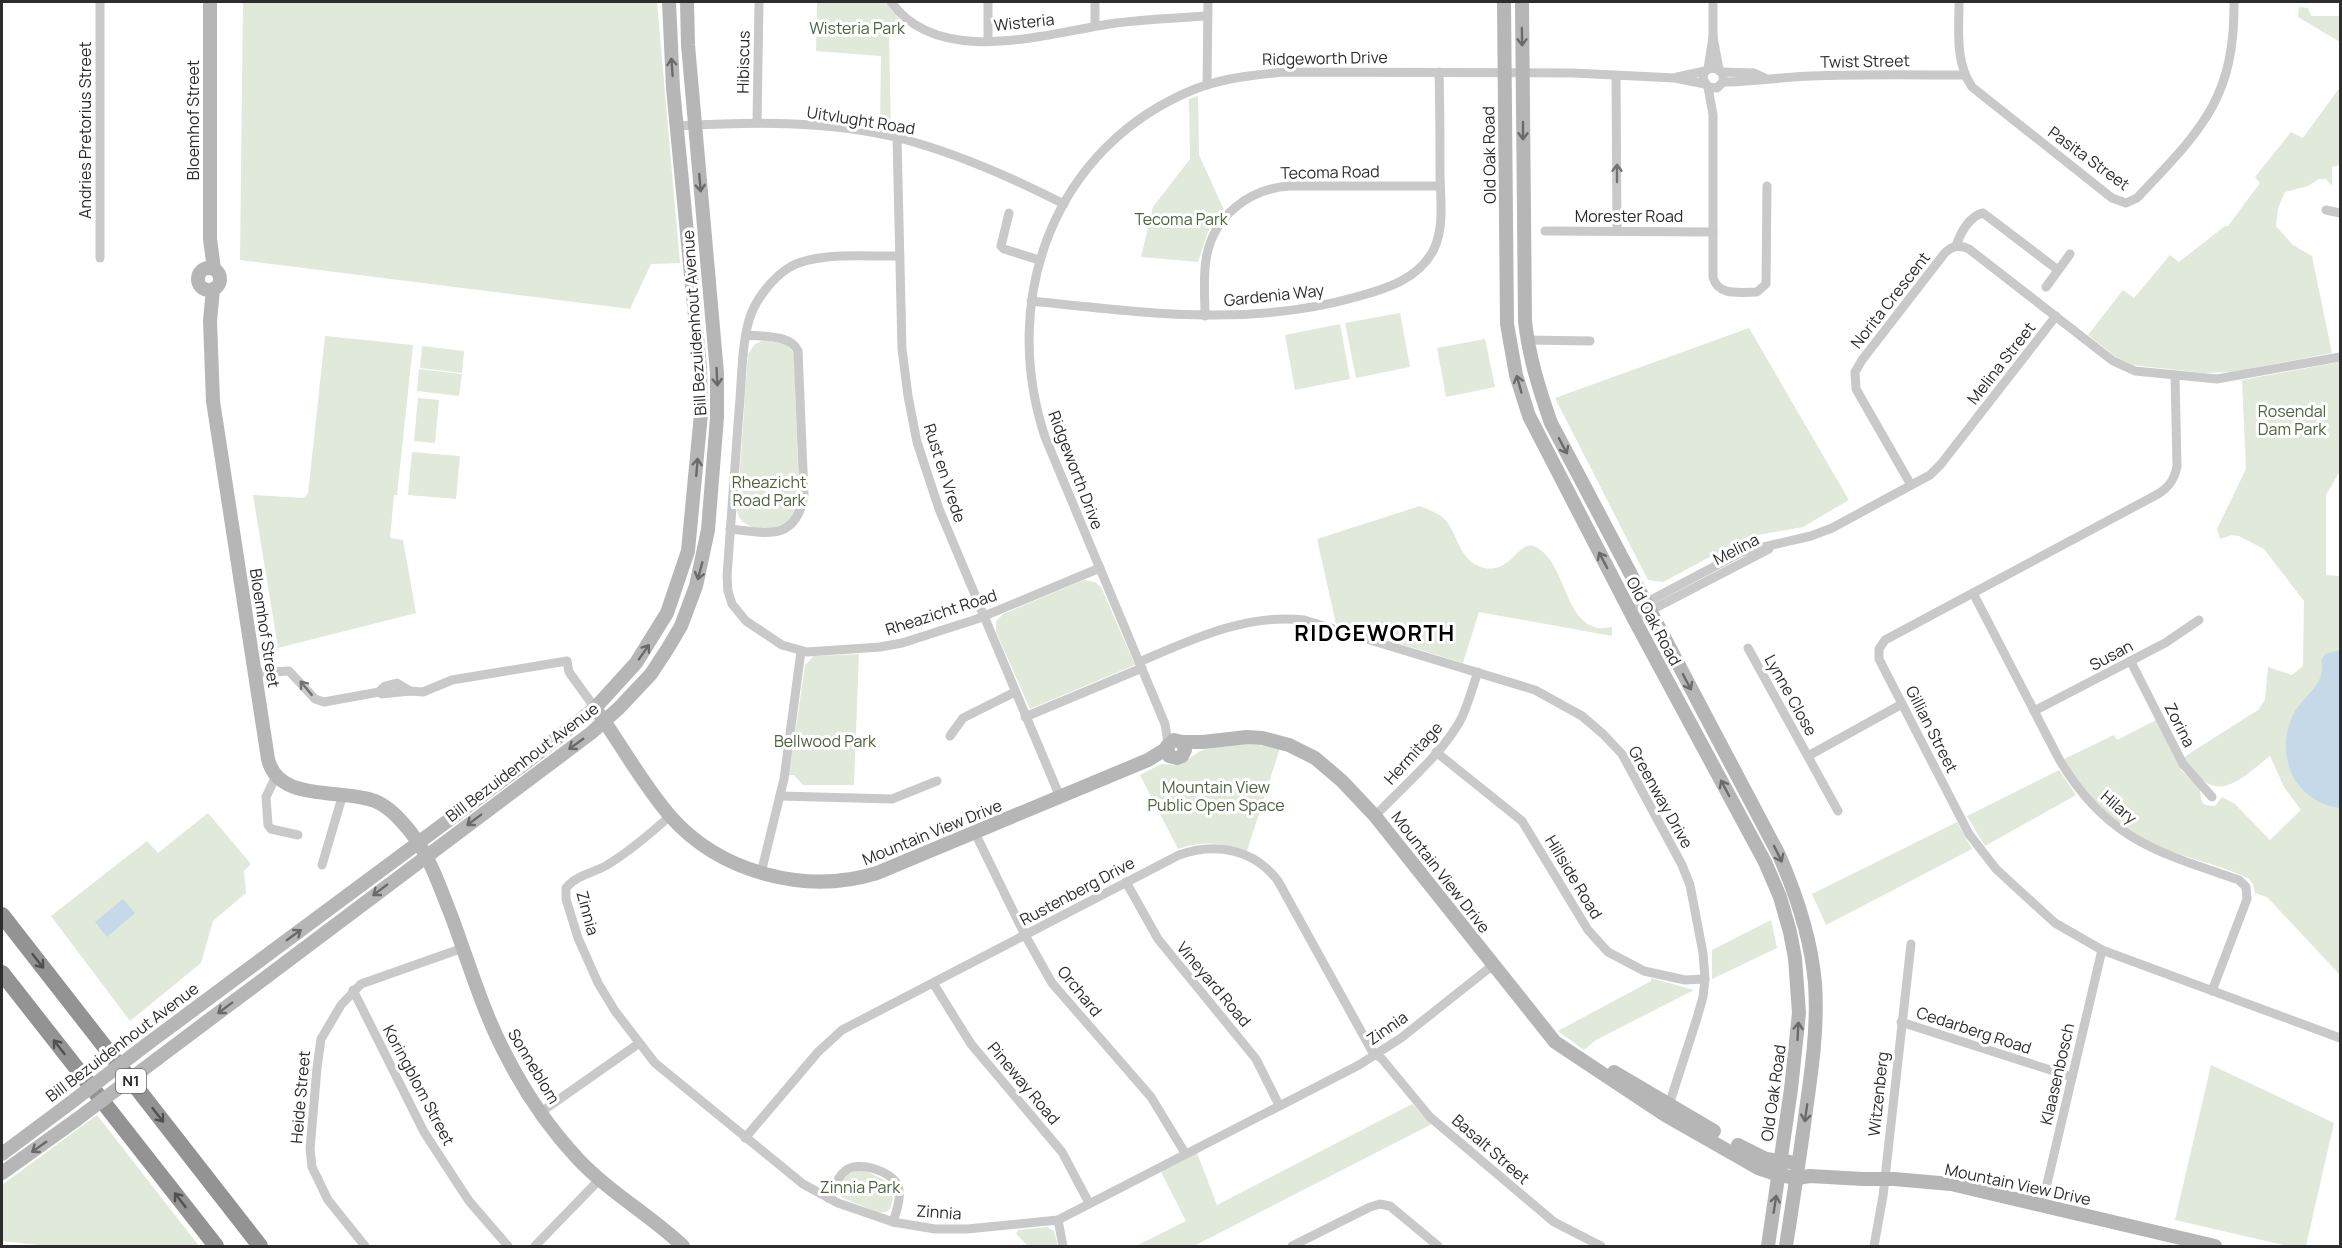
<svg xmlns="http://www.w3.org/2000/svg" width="2342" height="1248" viewBox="0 0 2342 1248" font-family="Manrope,sans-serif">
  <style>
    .green { fill: #e1e9da }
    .water { fill: #c6d9e8 }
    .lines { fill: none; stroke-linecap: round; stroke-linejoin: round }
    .street { stroke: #c9c9c9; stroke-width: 9 }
    .secondary { stroke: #b6b6b6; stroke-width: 14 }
    .highway { stroke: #939393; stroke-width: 16 }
    .secondary-bridge { stroke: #b6b6b6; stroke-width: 14 }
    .oneway { stroke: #6a6a6a }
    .oneway2 { stroke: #737373 }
    .oneway3 { stroke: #505050 }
    .labels { text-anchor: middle; stroke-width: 6; stroke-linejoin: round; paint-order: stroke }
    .shield { fill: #fff; stroke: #6b6b6b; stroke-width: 1.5 }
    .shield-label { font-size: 15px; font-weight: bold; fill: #2c2c2c }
    .street-label { font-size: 16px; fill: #2c2c2c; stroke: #fff }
    .park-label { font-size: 16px; fill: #4c643d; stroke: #fff }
    .district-label { font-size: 22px; font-weight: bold; letter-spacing: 1.5px; fill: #000; stroke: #fff }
  </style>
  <rect width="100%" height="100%" fill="#fff"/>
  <g class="green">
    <polygon points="243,2 657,2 680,263 651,264 630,309 240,260"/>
    <polygon points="817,2 885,2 902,22 889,35 891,130 880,128 881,56 816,51"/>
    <polygon points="2299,7 2308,8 2311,16 2340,16 2340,42 2298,17"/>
    <polygon points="2340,87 2340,165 2332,167 2332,186 2326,179 2319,179 2308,186 2285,192 2278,208 2276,226 2293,245 2312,256 2332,353 2231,372 2203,373 2132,365 2117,358 2088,335 2123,290 2134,298 2170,255 2179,262 2225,226 2228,226 2260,183 2255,177 2291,132 2303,138"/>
    <polygon points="1198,96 1199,155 1224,210 1208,232 1198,262 1141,257 1153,207 1190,159 1189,99"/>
    <polygon points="1400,313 1410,367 1356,378 1345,323"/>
    <polygon points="1340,324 1350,379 1295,390 1285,335"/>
    <polygon points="1749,328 1849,500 1803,527 1747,537 1663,582 1648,580 1555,398"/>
    <polygon points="325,336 413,345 397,495 394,495 390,538 403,540 416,613 278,648 253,495 303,498 308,494"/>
    <polygon points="1485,339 1495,387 1446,397 1437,348"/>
    <path d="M764 340 786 344 794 353 799 498C797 508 794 518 786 524 771 534 740 530 737 511L748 354 755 344Z"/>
    <polygon points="422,346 464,351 462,373 420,368"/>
    <path d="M2340 362V471L2326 495V575L2340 576V975L2267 897 2255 893 2253 884 2248 878C2221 866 2192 859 2165 849 2121 832 2088 799 2064 759L2114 735 2117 740 2156 720 2182 771 2200 789 2201 800 2205 805 2215 806 2222 797 2235 804 2270 840 2301 810 2284 787 2270 756C2235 784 2214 807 2184 757L2258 710 2265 700 2268 667 2292 675 2303 666 2304 601 2264 549 2239 536 2232 535 2220 539 2217 529 2246 469 2242 380Z"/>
    <polygon points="419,369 462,374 459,396 417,391"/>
    <polygon points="418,398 439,400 435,443 414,441"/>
    <polygon points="412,452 460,456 456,499 408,495"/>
    <path d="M1420 506C1427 509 1435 512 1441 516 1458 528 1457 562 1484 568 1518 574 1518 526 1546 555 1568 578 1569 637 1612 627V636L1479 612 1463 663 1336 624 1317 539Z"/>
    <polygon points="1084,580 1095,582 1101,587 1135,665 1030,709 996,632 996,621 1003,614"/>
    <polygon points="859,654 854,785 803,785 794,775 789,775 805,665 814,656"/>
    <path d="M1243 743 1280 748 1247 851C1224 842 1202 841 1178 849L1140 775 1161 764 1177 765 1184 762 1200 751 1217 746Z"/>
    <polygon points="2059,770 2076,795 1985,846 1967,816"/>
    <polygon points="208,813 251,864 244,871 246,893 213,921 201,963 130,1021 51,916 147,841 158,853"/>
    <polygon points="1957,822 1972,849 1826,925 1812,894"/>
    <polygon points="1771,920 1777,948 1712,979 1712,950"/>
    <polygon points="1651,978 1694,990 1596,1040 1584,1050 1558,1031 1651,981"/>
    <polygon points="2211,1065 2334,1123 2306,1246 2288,1246 2175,1220"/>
    <polygon points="1412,1104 1432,1124 1194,1246 1136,1246 1186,1221 1161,1172 1197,1153 1217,1205"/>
    <polygon points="97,1115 199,1246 48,1246 2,1241 2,1185"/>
    <polygon points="855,1171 866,1171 890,1183 893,1199 890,1209 886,1212 879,1213 841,1197 839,1187 844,1176"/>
    <polygon points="1047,1227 1054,1231 1058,1246 1028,1246 1016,1234 1018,1230"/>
  </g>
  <g class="water">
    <path d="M2340 650V808C2322 806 2305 796 2295 780 2283 759 2283 734 2294 713 2303 696 2327 684 2321 661L2325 654Z"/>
    <polygon points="123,899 135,913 107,937 95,922"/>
  </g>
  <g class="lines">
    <g class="street">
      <path d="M891 2C939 69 1047 33 1116 23 1146 19 1177 18 1207 16"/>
      <polyline points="988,2 988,41"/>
      <polyline points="1713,2 1713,37 1719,69"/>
      <path d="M1959 2C1959 31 1955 62 1972 87L2112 198 2126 203 2137 198C2200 131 2235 100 2234 2"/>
      <polyline points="1095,26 1095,2"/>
      <polyline points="1708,69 1716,68 1723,74 1723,82 1717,88 1708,87 1703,79 1704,73 1708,69 1713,37"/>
      <polyline points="1722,72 1754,73 1765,78"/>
      <polyline points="1616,76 1617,231"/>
      <polyline points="1677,77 1705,71"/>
      <path d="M1723 82C1752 82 1781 77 1811 76 1862 74 1914 75 1965 75"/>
      <polyline points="1207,85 1208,2"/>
      <path d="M1708 87 1713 115V277C1718 297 1741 292 1757 292L1766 284 1767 186"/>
      <polyline points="757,122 759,2"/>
      <path d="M677 126C750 122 827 120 899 138 957 153 1011 177 1064 204"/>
      <polyline points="897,138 902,349 908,396 917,442 939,509 1060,797"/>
      <polyline points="2326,210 2340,213"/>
      <polyline points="1009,213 1001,246 1004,249 1039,260"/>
      <polyline points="1545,231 1713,232"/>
      <path d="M1956 246C1960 234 1969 216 1983 213L2058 270"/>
      <path d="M899 256C868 257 818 251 790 267 772 278 755 300 749 320 741 349 742 382 739 411 735 466 731 521 727 576L728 591 732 604 746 621 782 645 807 652 880 647 902 643 977 619 1100 568"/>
      <polyline points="100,258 100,2"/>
      <polyline points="2046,287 2070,254"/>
      <path d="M1031 301C1142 312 1246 328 1356 297 1386 289 1419 279 1434 249 1445 225 1440 197 1440 172 1440 139 1440 105 1439 72"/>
      <path d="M1205 316C1205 298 1203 278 1206 260 1212 217 1249 188 1291 186H1440"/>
      <polyline points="1527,340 1590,341"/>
      <path d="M2175 375 2177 466C2175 479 2169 487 2158 494L1885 640 1879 649V659L1969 834 1996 869 2055 923 2102 950 2340 1038"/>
      <path d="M1911 485 1856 389 1855 372 1862 360 1944 254C1951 246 1959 244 1969 249L2113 361 2135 371 2217 379 2340 357"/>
      <path d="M730 529C767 533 796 542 804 495L798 351C790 334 763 337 746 335"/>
      <path d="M1973 593 2059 759C2106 839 2157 852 2239 880L2246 887 2247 899 2212 991"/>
      <polyline points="1630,611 1742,552 1811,536 1832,528 1930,475 1941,464 2056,316"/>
      <polyline points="1634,619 1769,549"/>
      <polyline points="1748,648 1838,811"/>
      <path d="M1139 662C1191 640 1246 613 1304 620L1535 690 1582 716 1603 734 1622 754 1682 865 1690 885 1703 953 1705 979 1703 997 1697 1018 1668 1108"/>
      <polyline points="2131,662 2183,764 2212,797"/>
      <polyline points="255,673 289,671 315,699 324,702 379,692 382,694 410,691 423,692 452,680 567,661 569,672 595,708"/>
      <polyline points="379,692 385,686 397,683 410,691"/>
      <polyline points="2034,711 2165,643 2199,620"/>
      <polyline points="1025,717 1142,668"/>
      <polyline points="950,736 963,718 1015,692"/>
      <path d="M1168 743 1165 724 1045 437C999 298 1054 146 1195 89 1223 78 1253 75 1284 72L1573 73 1675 78 1705 84"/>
      <polyline points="1436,752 1522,821 1588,930 1608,952 1644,971 1685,980 1705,979"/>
      <polyline points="1808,756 1902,704"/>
      <polyline points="276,776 266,797 268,825 271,829 298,835"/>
      <polyline points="780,796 892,799 937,781"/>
      <path d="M670 816C651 833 629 852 607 865 594 873 576 875 566 888V899L578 938 598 983 615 1011 655 1063 803 1184 838 1203 893 1222 935 1229H967L1058 1220 1359 1065 1401 1038 1493 965"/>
      <path d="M1375 816C1402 787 1441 755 1460 721 1468 706 1472 688 1478 672"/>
      <polyline points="975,833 1025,935 1052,983 1151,1097 1185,1153"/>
      <polyline points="322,865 343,794"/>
      <polyline points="761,873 784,779 801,651"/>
      <polyline points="1126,882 1158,939 1256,1059 1279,1105"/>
      <polyline points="933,983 971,1044 1062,1152 1089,1203"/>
      <polyline points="353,990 424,1132 469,1201 508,1246"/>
      <polyline points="1901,1022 2072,1077"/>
      <polyline points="541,1112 638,1044"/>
      <path d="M745 1138 818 1052 842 1030 1179 855C1216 842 1254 849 1278 881L1372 1051 1382 1059 1430 1117 1554 1222 1601 1246"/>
      <path d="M828 1198C833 1189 837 1177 845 1171 858 1160 892 1171 898 1186 902 1197 896 1212 893 1222"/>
      <polyline points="2042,1205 2102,950"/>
      <polyline points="1058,1220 1063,1246"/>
      <polyline points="365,1246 328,1200 312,1167 310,1149 317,1068 321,1039 341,1005 361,984 463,948"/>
      <polyline points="535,1246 600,1179"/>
      <polyline points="1292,1246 1370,1207 1380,1204 1390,1206 1438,1246"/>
      <polyline points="1874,1246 1883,1196 1911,944"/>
    </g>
    <g class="secondary">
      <polyline points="210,2 210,239 214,269"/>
      <polyline points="1504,2 1507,324 1516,375 1529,416 1634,619 1765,862 1780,897 1790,932 1795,958 1799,1013 1791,1089 1768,1246"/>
      <path d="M1522 2 1525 321C1529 357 1539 389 1551 423L1779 855C1797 896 1811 938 1815 983 1818 1026 1812 1068 1806 1110 1800 1156 1793 1201 1786 1246"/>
      <circle cx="209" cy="279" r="11"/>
      <path d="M213 289 210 321 213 401 268 759C278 803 342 788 375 801 389 807 399 818 409 830 430 856 439 885 451 915 469 963 483 1013 508 1059 526 1094 551 1130 578 1159 609 1192 650 1215 683 1246"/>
      <path d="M600 715C623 748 644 786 671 817 721 873 806 895 877 873L1148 760 1166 749"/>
      <polyline points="1182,742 1185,750 1182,756 1177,758 1169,756 1167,746 1174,740 1182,742 1203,742 1247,737 1262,738 1289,745 1315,758 1342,781 1375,816 1555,1042 1665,1115 1758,1168 1779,1175 1797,1178 1810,1176 1863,1179 1894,1179 1951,1184 2215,1246"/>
      <polyline points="146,1045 523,765 595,708 636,663 667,613 688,551 701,414 700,368 673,88 669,2"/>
      <polyline points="157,1059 591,733 619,708 651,674 668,648 681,626 696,586 708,530 717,417 717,373 688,45 687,2"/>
      <polyline points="1614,1072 1714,1131"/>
      <polyline points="1738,1145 1766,1159 1790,1162"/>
      <polyline points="2,1154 65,1107"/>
      <polyline points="2,1173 76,1120"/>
    </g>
    <g class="highway">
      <polyline points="2,915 260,1246"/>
      <polyline points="2,973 216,1246"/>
    </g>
    <g class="secondary-bridge">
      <polyline points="65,1107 146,1045"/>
      <polyline points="76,1120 157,1059"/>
    </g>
  </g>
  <defs><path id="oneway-shaft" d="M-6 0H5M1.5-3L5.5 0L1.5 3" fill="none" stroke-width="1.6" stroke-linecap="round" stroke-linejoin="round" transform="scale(1.5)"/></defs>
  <g class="oneway">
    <use href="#oneway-shaft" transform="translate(1522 37) rotate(89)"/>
    <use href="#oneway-shaft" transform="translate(672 67) rotate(-94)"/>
    <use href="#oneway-shaft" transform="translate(1523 131) rotate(90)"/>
    <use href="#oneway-shaft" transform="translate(700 183) rotate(85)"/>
    <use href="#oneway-shaft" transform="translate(717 377) rotate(87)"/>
    <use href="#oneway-shaft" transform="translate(1519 384) rotate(-106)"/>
    <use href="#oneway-shaft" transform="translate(1563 446) rotate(62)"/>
    <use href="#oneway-shaft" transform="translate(697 467) rotate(-85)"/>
    <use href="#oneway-shaft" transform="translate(1603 560) rotate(-118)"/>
    <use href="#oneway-shaft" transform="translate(700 571) rotate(105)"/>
    <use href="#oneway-shaft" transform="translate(644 652) rotate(-55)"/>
    <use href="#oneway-shaft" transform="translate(1687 682) rotate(62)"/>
    <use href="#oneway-shaft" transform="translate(576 744) rotate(144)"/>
    <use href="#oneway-shaft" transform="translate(1725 788) rotate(-118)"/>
    <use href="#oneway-shaft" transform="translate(474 820) rotate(143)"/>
    <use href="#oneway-shaft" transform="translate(1778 854) rotate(64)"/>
    <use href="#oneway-shaft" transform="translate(380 890) rotate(143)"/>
    <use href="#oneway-shaft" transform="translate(294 935) rotate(-36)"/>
    <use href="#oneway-shaft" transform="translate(225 1008) rotate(143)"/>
    <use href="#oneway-shaft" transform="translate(1798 1031) rotate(-87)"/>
    <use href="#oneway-shaft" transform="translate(1806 1113) rotate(98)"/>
    <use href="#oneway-shaft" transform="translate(39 1147) rotate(145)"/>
    <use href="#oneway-shaft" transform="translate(1775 1204) rotate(-81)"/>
  </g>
  <g class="oneway2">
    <use href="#oneway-shaft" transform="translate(1617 173) rotate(-90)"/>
    <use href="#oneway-shaft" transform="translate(306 688) rotate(-130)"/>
  </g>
  <g class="oneway3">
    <use href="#oneway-shaft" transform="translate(38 961) rotate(52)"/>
    <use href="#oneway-shaft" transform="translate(59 1047) rotate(-128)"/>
    <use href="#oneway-shaft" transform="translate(158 1115) rotate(52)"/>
    <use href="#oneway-shaft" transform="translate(180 1200) rotate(-128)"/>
  </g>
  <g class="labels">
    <rect class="shield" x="116" y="1069" width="30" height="24" rx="4.5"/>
    <g class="shield-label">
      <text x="131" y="1086">N1</text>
    </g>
    <g class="street-label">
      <text transform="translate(1024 22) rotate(-6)" y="6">Wisteria</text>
      <text transform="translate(1325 58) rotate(-1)" y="6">Ridgeworth Drive</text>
      <text transform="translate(1865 61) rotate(-1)" y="6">Twist Street</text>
      <text transform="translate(743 62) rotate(-89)" y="6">Hibiscus</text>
      <text transform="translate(193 120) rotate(-90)" y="6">Bloemhof Street</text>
      <text transform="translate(861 120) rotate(9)" y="6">Uitvlught Road</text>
      <text transform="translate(85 130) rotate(-90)" y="6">Andries Pretorius Street</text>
      <text transform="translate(1489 155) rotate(-91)" y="6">Old Oak Road</text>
      <text transform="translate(2089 158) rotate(36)" y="6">Pasita Street</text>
      <text transform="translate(1330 172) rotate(-1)" y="6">Tecoma Road</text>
      <text x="1629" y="222">Morester Road</text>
      <text transform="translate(1274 295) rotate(-6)" y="6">Gardenia Way</text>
      <text transform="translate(1890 300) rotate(-52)" y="6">Norita Crescent</text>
      <text transform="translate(694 323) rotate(-94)" y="6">Bill Bezuidenhout Avenue</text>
      <text transform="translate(2001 363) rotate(-52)" y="6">Melina Street</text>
      <text transform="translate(1076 470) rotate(69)" y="6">Ridgeworth Drive</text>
      <text transform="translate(945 473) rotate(72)" y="6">Rust en Vrede</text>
      <text transform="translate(1736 549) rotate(-27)" y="6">Melina</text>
      <text transform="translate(941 612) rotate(-18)" y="6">Rheazicht Road</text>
      <text transform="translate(1654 621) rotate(62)" y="6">Old Oak Road</text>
      <text transform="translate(265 628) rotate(81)" y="6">Bloemhof Street</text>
      <text transform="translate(2111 655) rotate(-28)" y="6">Susan</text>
      <text transform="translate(1791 695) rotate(61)" y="6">Lynne Close</text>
      <text transform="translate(2180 725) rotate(63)" y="6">Zorina</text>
      <text transform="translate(1932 729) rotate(63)" y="6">Gillian Street</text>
      <text transform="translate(1413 753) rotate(-48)" y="6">Hermitage</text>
      <text transform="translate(522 762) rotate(-37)" y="6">Bill Bezuidenhout Avenue</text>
      <text transform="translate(1661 797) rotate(61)" y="6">Greenway Drive</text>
      <text transform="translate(2119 807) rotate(41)" y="6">Hilary</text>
      <text transform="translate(932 832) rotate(-22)" y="6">Mountain View Drive</text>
      <text transform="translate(1441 872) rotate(52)" y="6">Mountain View Drive</text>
      <text transform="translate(1574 877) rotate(59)" y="6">Hillside Road</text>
      <text transform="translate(1077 891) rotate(-28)" y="6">Rustenberg Drive</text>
      <text transform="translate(588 913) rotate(75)" y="6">Zinnia</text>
      <text transform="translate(1214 984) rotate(50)" y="6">Vineyard Road</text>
      <text transform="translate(1080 991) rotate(51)" y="6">Orchard</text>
      <text transform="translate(1387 1028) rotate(-35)" y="6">Zinnia</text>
      <text transform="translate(1974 1030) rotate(18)" y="6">Cedarberg Road</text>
      <text transform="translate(122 1042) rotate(-37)" y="6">Bill Bezuidenhout Avenue</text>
      <text transform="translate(534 1066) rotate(59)" y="6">Sonneblom</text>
      <text transform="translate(2057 1074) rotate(-77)" y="6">Klaasenbosch</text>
      <text transform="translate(1024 1083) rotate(50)" y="6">Pineway Road</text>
      <text transform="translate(419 1085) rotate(62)" y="6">Koringblom Street</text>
      <text transform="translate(1773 1093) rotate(-82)" y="6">Old Oak Road</text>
      <text transform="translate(1878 1094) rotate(-84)" y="6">Witzenberg</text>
      <text transform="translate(300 1097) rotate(-85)" y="6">Heide Street</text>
      <text transform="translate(1491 1149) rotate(41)" y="6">Basalt Street</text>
      <text transform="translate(2018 1184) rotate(12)" y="6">Mountain View Drive</text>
      <text transform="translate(939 1212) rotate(4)" y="6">Zinnia</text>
    </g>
    <g class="park-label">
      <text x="857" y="34">Wisteria Park</text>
      <text x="1181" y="225">Tecoma Park</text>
      <text x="2292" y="417">Rosendal<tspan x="2292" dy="18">Dam Park</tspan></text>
      <text x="769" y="488">Rheazicht<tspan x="769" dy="18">Road Park</tspan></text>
      <text x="825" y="747">Bellwood Park</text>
      <text x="1216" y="793">Mountain View<tspan x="1216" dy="18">Public Open Space</tspan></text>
      <text x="860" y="1193">Zinnia Park</text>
    </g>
    <g class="district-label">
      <text x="1375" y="641">RIDGEWORTH</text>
    </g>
  </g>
  <rect width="2342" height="1248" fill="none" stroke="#2c2c2c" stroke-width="6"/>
</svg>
